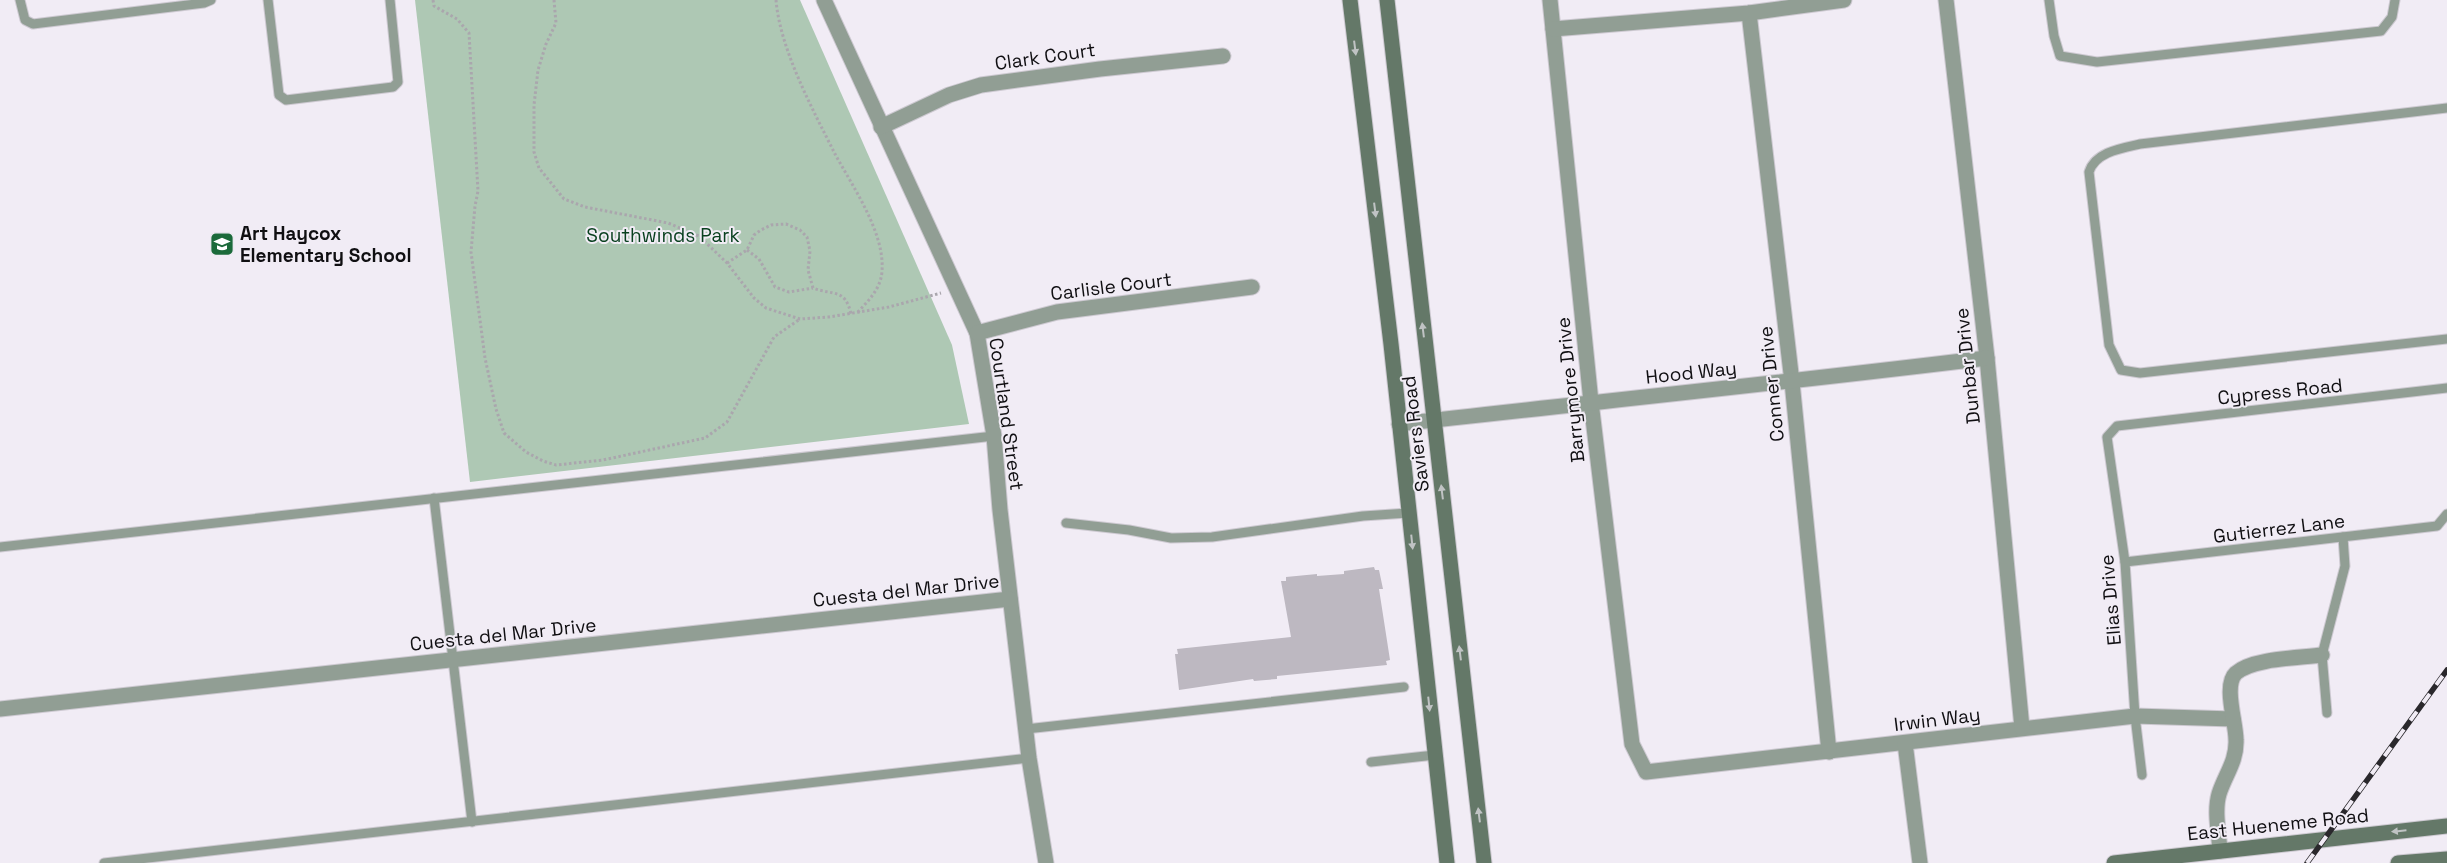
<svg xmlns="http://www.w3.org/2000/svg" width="2447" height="863" viewBox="0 0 2447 863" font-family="'Space Grotesk',sans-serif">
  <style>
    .green { fill: #aec8b4 }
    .building { fill: #bdb8c1 }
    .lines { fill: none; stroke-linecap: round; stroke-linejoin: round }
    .lane-casing { stroke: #cdc9d1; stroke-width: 11 }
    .street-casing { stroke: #cdc9d1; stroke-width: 17 }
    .secondary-casing { stroke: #cdc9d1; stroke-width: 17 }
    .path { stroke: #aaa6ad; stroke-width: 3; stroke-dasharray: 2.5 2.5; stroke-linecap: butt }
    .lane { stroke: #919e94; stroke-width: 9 }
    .street { stroke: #919e94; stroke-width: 15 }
    .secondary { stroke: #647868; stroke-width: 15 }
    .rail-casing { stroke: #2a282c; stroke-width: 5.5 }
    .rail { stroke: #f1ecf5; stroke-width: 4; stroke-dasharray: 11; stroke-linecap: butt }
    .oneway { fill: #c0c3c4 }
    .labels { text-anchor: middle; stroke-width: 4; stroke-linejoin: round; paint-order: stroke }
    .street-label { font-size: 19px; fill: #100f12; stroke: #f1ecf5 }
    .poi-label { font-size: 19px; font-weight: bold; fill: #100f12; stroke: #f1ecf5; text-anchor: start }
    .park-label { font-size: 19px; fill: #09401f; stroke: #f1ecf5 }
  </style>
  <rect width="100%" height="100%" fill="#f1ecf5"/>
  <polygon class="green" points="415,0 800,0 952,345 969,424 470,482"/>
  <polygon class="building" points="1374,567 1375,570 1379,570 1383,589 1379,589 1390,660 1386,661 1387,665 1277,676 1277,679 1254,681 1253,679 1179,690 1175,654 1178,654 1177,649 1291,637 1281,581 1286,581 1286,577 1317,574 1317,576 1344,574 1344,571"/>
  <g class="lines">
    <g class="lane-casing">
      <g id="lane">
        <polyline points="20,0 25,20 33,24 204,3 211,0"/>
        <polyline points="268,0 279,95 286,100 393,87 398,82 390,0"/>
        <polyline points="2049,0 2054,36 2060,56 2097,62 2381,31 2392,17 2395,0"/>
        <path d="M2447 108 2140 144C2122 148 2095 152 2089 172L2109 345 2121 370 2140 373 2447 339"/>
        <polyline points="434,498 472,822"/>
        <polyline points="1066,523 1129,530 1171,538 1212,537 1363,516 1408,513"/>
        <polyline points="0,547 994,436"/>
        <polyline points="2125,562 2437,526 2447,514"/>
        <polyline points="2327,713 2322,655 2345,566 2343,537"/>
        <polyline points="1026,729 1404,687"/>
        <polyline points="1371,762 1435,755"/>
        <polyline points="2142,775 2135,716 2125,562 2107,437 2117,426 2447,388"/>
        <polyline points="104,863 1029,758"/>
      </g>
    </g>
    <g class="street-casing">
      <g id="street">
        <polyline points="824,0 977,333 994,436 1000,510 1029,758 1046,863"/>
        <polyline points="1550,0 1591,402 1632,744 1646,772 2135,716 2233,719"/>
        <polyline points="1946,0 1987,358 2022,728"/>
        <polyline points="1749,13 1792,382 1829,752"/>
        <polyline points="1553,29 1749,13 1844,0"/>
        <polyline points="881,127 949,95 981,85 1100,69 1223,56"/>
        <polyline points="977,333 1057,312 1252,287"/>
        <path d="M1399 424C1595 402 1791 382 1987 358"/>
        <polyline points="0,709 1010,599"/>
        <polyline points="1905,743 1920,863"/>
        <path d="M2220 851C2219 834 2214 811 2219 794 2225 775 2237 761 2236 740 2236 722 2223 685 2236 673 2253 658 2300 658 2322 655"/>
      </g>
    </g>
    <g class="secondary-casing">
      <g id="secondary">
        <polyline points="1350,0 1391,344 1447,863"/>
        <polyline points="1387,0 1484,863"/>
        <polyline points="2114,863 2447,826"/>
        <polyline points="2398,863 2447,859"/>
      </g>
    </g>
    <g class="path">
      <polyline points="433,0 434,6 457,19 469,33 478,191 475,206 471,252 485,358 496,409 504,433 526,452 543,461 556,465 603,460 705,438 727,422 774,337 800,319"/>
      <polyline points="554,0 556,23 546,44 538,70 534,105 534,152 539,168 564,199 585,207 668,223 699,236 727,263 754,298 766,308 800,319 829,317 889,307 941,293"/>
      <path d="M776 0C780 49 812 108 834 152 852 186 885 232 882 271 881 289 868 301 857 313"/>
      <polyline points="747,250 759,259 775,287 789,292 813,288"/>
      <path d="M727 263 747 250 754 235 761 230 771 225 786 224 800 230 807 237 810 251 808 270 813 288C834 296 845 288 851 314"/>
    </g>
    <use href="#lane" class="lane"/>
    <use href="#street" class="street"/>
    <use href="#secondary" class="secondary"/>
    <g class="rail-casing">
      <polyline id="rail" points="2307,863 2447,670"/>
    </g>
    <use href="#rail" class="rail"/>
  </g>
  <defs><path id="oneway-solid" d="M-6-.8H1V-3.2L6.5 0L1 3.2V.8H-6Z" transform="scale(1.25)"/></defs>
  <g class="oneway">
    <use href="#oneway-solid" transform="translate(1355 48) rotate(83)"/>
    <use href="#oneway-solid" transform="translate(1375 210) rotate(83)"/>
    <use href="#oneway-solid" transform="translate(1423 330) rotate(-97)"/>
    <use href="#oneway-solid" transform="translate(1442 492) rotate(-97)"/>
    <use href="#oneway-solid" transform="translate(1412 542) rotate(84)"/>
    <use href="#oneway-solid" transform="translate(1460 653) rotate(-97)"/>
    <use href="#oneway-solid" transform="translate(1429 704) rotate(84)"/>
    <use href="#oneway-solid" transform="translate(1479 815) rotate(-97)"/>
    <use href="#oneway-solid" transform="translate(2399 831) rotate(174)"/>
  </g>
  <defs>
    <g id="school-square" transform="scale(1.25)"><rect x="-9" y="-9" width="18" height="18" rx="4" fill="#1b6a3a" stroke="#f1ecf5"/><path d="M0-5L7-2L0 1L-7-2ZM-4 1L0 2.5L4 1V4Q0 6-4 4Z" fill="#fff"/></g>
  </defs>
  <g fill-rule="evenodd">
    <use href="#school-square" x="222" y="244"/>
  </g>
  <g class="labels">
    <g class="street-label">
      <text transform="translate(1045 56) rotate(-8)" y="7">Clark Court</text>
      <text transform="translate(1111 286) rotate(-7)" y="7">Carlisle Court</text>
      <text transform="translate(1967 366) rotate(-96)" y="7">Dunbar Drive</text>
      <text transform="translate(1691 372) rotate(-6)" y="7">Hood Way</text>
      <text transform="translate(1771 384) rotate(-96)" y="7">Conner Drive</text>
      <text transform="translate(1570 390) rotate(-96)" y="7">Barrymore Drive</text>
      <text transform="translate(2280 391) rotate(-6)" y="7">Cypress Road</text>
      <text transform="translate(1007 414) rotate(82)" y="7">Courtland Street</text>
      <text transform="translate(1415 434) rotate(-97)" y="7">Saviers Road</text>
      <text transform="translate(2279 528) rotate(-7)" y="7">Gutierrez Lane</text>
      <text transform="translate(906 590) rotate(-6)" y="7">Cuesta del Mar Drive</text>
      <text transform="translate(2110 600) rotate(-95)" y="7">Elias Drive</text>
      <text transform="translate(503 634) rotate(-6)" y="7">Cuesta del Mar Drive</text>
      <text transform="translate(1937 719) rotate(-7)" y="7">Irwin Way</text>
      <text transform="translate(2278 824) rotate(-6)" y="7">East Hueneme Road</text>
    </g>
    <g class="poi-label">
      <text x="240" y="240">Art Haycox<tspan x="240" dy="22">Elementary School</tspan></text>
    </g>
    <g class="park-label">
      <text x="663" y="242">Southwinds Park</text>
    </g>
  </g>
</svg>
